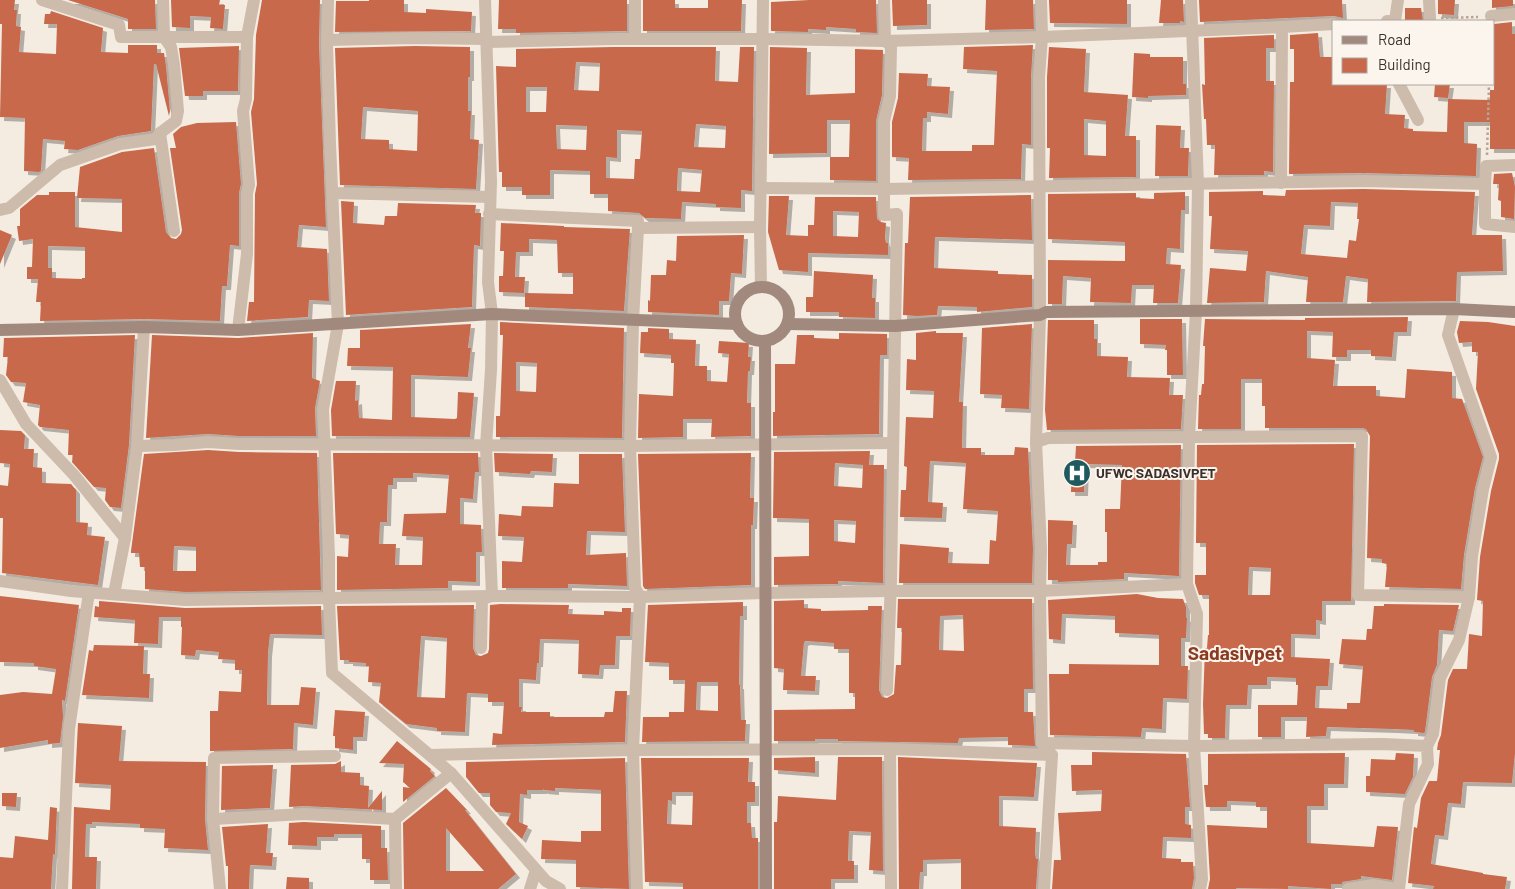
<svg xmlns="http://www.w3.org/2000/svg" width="1515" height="889" viewBox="0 0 1515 889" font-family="Barlow,sans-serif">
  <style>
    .building { fill: #c8694b; fill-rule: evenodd; filter: url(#shadow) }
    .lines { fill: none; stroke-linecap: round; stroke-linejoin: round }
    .path { stroke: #b9a596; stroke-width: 2.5; stroke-dasharray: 2.5 2.5; stroke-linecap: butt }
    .street { stroke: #cdbbac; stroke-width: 12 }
    .secondary { stroke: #a18a7d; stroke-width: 12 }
    .labels { text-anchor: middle; stroke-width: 4; stroke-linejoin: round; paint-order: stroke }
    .poi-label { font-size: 14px; font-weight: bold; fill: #3b302b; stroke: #fbf5ee; text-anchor: start }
    .district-label { font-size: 19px; font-weight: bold; fill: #8c3b22; stroke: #fbf5ee }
  </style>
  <defs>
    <filter id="shadow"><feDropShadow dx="4" dy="4" stdDeviation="0" flood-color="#0004"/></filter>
  </defs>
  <rect width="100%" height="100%" fill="#f4ebe1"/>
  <g class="building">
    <polygon points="0,0 15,0 14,10 17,10 16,26 21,27 19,52 56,54 57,24 44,24 45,14 50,14 51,11 103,28 101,52 128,53 128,45 157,45 157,53 164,53 166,66 170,111 169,116 156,64 154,64 151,131 118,136 78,150 64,149 65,141 43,139 41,171 39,172 24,171 25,118 0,117 2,24 0,24"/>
    <polygon points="68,0 155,0 156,29 128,29 128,19"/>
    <polygon points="171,0 220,0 219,5 225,5 223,29 210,28 211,17 190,16 190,28 172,27"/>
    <polygon points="262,0 320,0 319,44 326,227 299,225 297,247 327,249 329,301 309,300 308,317 247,321 249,302 254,302 255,194 257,184 251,112 254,99 256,35"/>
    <polygon points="369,0 404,0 404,12 426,13 426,9 472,12 471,31 335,32 336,1 369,1"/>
    <polygon points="499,0 627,0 627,31 516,33 516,29 498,29"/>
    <polygon points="643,0 675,0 675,8 708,8 708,0 742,0 741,31 643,31"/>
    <polygon points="809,0 876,0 877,33 856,32 856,29 826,27 826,30 808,29 808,32 771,31 771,2"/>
    <polygon points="892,0 927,0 927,25 893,26"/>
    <polygon points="986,0 1033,0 1034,29 985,30"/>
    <polygon points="1049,0 1127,0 1127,24 1050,23"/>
    <polygon points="1161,0 1183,0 1184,22 1180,21 1180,23 1159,23"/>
    <polygon points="1199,0 1342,0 1343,18 1334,16 1200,22"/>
    <polygon points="1438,0 1455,0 1454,15 1438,14"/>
    <polygon points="1492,0 1513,0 1513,6 1492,8"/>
    <polygon points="1405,8 1421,8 1423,21 1405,21"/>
    <polygon points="1512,22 1512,34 1515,34 1515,149 1490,149 1490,122 1464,122 1464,143 1477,144 1476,176 1364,173 1289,174 1290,82 1294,82 1294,49 1290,49 1290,35 1318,33 1320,57 1334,57 1334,84 1387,84 1385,114 1405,115 1404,128 1413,129 1413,131 1447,132 1448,99 1490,100 1490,90 1494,90 1494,24"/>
    <polygon points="1274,35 1274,48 1266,48 1266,81 1274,81 1273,172 1264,171 1264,175 1214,175 1215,145 1207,145 1206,119 1204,119 1202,84 1205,85 1204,38"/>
    <polygon points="1033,45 1031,77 1031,145 1022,144 1021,179 908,180 909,158 892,157 892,122 898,98 899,73 928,74 927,86 950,87 948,114 927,112 927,118 923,118 922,151 972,151 972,145 994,145 997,71 963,69 964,47"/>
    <polygon points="239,46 238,91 203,91 203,96 185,96 179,48"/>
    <path d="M415 46 470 47V77H468V111H471L470 139 479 140 476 189 340 185 335 48ZM363 107 418 111 417 151 389 149V140L361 139Z"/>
    <path d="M613 47H716L715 81 738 82 740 47H754L752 191 741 190V208L716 207V204L682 202 681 219 645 218 639 213 608 211V194H590V171L550 170V195H522V187H502V172H499L496 66 516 67V49ZM576 62 600 63 599 91 574 90ZM526 87H547L546 112H526ZM696 124 726 126 725 148 694 147ZM556 125 587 126 586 150 557 149ZM617 130 642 131 640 159H635L634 179 606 178V157L617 158ZM678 168 702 170 700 192 677 191Z"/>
    <polygon points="770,47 807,48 806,95 855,93 855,49 883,50 882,95 876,121 876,181 830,180 830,157 849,157 850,120 827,120 827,153 769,154"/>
    <path d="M1049 47 1086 49 1084 92 1128 95 1125 136H1136V177L1049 178 1050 148H1047V77ZM1084 119 1106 121V156L1084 155Z"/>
    <polygon points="1134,53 1150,54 1150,57 1183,57 1183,84 1186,84 1186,95 1148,96 1148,98 1132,97"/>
    <polygon points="1435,84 1450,84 1448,98 1434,97"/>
    <path d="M236 122 241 184 239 193V246L230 245 227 286H222L220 321 144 319 40 321 41 302H36L38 279H27V267H32L33 239 19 241 17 226H20V209L37 195H49V192H75V227L122 232V199L77 198 80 167 122 152 154 148 166 232 171 238 176 239 181 234 182 230 170 148H176L173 134 181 127 197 123ZM48 246 85 247V278H82V279L52 278V268H48Z"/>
    <polygon points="1156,125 1181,126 1180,148 1189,148 1188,176 1155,176"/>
    <polygon points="1512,173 1515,187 1514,219 1501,217 1501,201 1498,200 1499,184 1493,184 1494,174"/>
    <path d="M1364 189 1475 192 1472 235H1502L1503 271 1457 272 1456 301 1367 302 1368 279 1346 276 1343 302H1306L1308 277 1266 271 1264 302 1207 303 1210 268 1246 271 1248 251 1210 249 1212 216H1209V192L1263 191V195L1285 196 1286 190ZM1331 202 1358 203 1357 219H1359L1356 241 1349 240 1347 258 1301 254 1304 225 1330 226Z"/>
    <polygon points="1185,192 1185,210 1181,210 1180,249 1167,248 1166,264 1181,265 1178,303 1153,303 1154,285 1132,285 1131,303 1090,302 1091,278 1063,276 1062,304 1048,304 1048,260 1125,261 1125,242 1048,239 1048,194 1136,193 1136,198 1154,199 1154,193"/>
    <polygon points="1031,195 1032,240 935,237 934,268 998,271 998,274 1032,275 1032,307 977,312 977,307 938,306 937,315 917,316 903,315 905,243 908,243 910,197"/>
    <path d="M769 196H789L786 235 808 236V225H814L815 197H876L877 219 881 222 886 223 885 238 886 243H888V255L808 253V272L779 270 768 232ZM833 211 859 212 858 237 833 236Z"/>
    <polygon points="341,201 354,202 353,223 384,225 385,216 397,216 398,203 476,205 475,213 481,213 481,216 480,246 474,245 472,307 346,315"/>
    <polygon points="501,223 564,226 564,227 630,229 624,311 525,307 525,293 573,294 573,273 558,273 557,240 529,239 529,252 516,252 515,277 525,277 524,293 499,292 499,276 503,276 504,251 500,251"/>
    <polygon points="0,230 12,235 0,264"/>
    <polygon points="744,235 742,274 731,273 729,301 719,301 719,315 648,312 648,300 650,301 651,275 666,275 667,260 676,261 677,236"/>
    <polygon points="814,271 873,275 872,298 875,298 875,318 839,317 839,312 806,312 806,297 813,297"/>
    <polygon points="1408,317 1407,332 1394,332 1392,357 1371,356 1371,350 1347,350 1347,357 1332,357 1333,332 1307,331 1307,358 1335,360 1333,386 1376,386 1376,396 1405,398 1407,369 1452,372 1452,398 1462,399 1483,457 1475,488 1464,555 1461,589 1385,587 1387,564 1382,563 1382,559 1367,558 1370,436 1366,429 1362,428 1265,428 1265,406 1262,406 1262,379 1241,379 1241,429 1198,429 1199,395 1201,395 1202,384 1204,384 1205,346 1203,346 1205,319 1305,320 1305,318"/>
    <polygon points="1140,319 1182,319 1183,375 1167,375 1167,350 1165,350 1166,345 1140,344"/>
    <polygon points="1048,320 1094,320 1094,339 1097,339 1097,356 1128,357 1127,377 1170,378 1169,395 1183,395 1181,429 1047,430 1045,410"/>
    <polygon points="1460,321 1488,322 1515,326 1515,753 1512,783 1463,782 1461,804 1448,803 1444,836 1435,835 1431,864 1483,873 1483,874 1507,877 1505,889 1433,889 1434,886 1408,883 1414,827 1417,828 1421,798 1429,781 1437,781 1440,750 1437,750 1438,743 1441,735 1448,680 1453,669 1467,669 1469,634 1482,636 1483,601 1477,600 1480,557 1491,491 1499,459 1499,454 1476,389 1478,352 1472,352 1472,342 1459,343 1457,332"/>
    <path d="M500 322 624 328 622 438 496 437V416H500L502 363 503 335H500ZM516 362 537 363 536 392 516 391Z"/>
    <polygon points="471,324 468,348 471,348 468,377 411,375 411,417 455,419 457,418 458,392 474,393 470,437 332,436 331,410 336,381 356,381 355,401 358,400 359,418 392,420 393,367 347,366 348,348 360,348 360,330"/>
    <polygon points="1032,324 1029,409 1001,408 1002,395 980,394 982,328"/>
    <polygon points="648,328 669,329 669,339 696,340 695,366 707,366 707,381 727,382 729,354 718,353 719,341 749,343 748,357 751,357 750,371 748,371 747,403 751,403 751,436 711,437 712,419 683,419 683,437 638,438 639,394 673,396 674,363 671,363 671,355 640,353 641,332 648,332"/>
    <polygon points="936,331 936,333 963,333 959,402 963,402 962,448 981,448 981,455 1014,455 1015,447 1028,448 1033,549 1032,583 899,583 900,544 949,548 948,563 989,564 990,540 996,541 998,511 963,509 966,463 930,461 928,502 943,503 942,518 900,517 901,490 906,490 907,467 904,466 906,417 933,418 934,391 906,390 907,359 916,360 916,333"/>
    <polygon points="313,333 312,378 320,381 315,408 316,436 239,436 208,434 146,438 152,335 238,338"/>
    <polygon points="839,333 887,334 887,355 880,355 879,434 773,436 773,412 775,412 775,364 795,364 797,335 814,335 814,338 839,339"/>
    <polygon points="135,335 129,445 121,508 110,507 105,500 106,488 94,487 72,462 73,455 68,455 69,430 40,427 38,425 40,405 23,402 26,383 11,382 6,375 8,357 3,357 4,338"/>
    <polygon points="0,430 21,431 25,435 24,449 34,449 33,467 42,468 42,483 71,484 76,490 76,522 88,523 87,535 105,537 98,585 2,573 3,518 0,518 0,485 8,486 10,464 0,463"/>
    <path d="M1354 444 1351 601H1322V621L1316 620V635L1291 634V657L1330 659 1328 686H1316L1315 708 1347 709V703H1360L1363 666 1339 664 1342 639 1366 640 1367 629H1372L1374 606H1384V604L1459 605 1453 631 1439 630 1437 665 1432 677 1425 732 1424 733 1414 732V730L1393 729 1327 727 1326 736 1306 737 1307 717H1281V737H1258V705H1297L1298 685H1296V678L1267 677V685H1248L1247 705H1226L1225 738H1208V734H1204L1203 704 1205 648H1207L1208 635H1209V595H1199L1195 583V575H1206V543H1196L1197 445ZM1249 567 1271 568 1270 595H1248Z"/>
    <polygon points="1181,445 1179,576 1124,573 1124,579 1058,582 1058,580 1048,580 1048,520 1073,521 1072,544 1067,544 1066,565 1098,565 1098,562 1107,562 1107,532 1105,532 1105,509 1120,509 1122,465 1085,464 1084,492 1071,492 1072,462 1075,463 1076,446"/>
    <path d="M208 450 239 452 317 453 321 590 185 592 145 589V567H140L139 553H131V551L144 454ZM174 546 196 547V571H173Z"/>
    <path d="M870 451 869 465H884L883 583 838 581V584L774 585V557L809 556V519L773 518 774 452ZM835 463 863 465 862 488 834 486ZM834 520 856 521 855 543 834 541Z"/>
    <path d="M333 453H478L479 472H475L473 499 460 498V524L481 525 482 552H476V582L448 581V588L337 590V556L348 557 349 535 336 534ZM413 473 449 475 446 513 404 514 402 536 423 537 422 565H395L396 544H379L380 522H387L388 485H393V478H413Z"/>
    <polygon points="494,453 553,454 552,472 531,471 530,474 495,472"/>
    <polygon points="751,453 750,498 754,498 753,525 751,525 751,585 645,589 643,586 638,454"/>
    <polygon points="579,454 622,454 625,532 587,531 586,555 626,553 627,586 568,584 568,588 502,588 502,561 522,562 524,537 498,536 499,514 521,516 522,506 553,507 554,483 579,484"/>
    <polygon points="1137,594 1158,598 1183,599 1186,607 1186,618 1187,618 1186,638 1181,638 1181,666 1188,666 1187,699 1163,698 1162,729 1142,728 1141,737 1050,735 1049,674 1069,674 1069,664 1159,665 1159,635 1115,633 1115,616 1062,614 1061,640 1049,639 1048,600"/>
    <polygon points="0,596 79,605 65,701 62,700 63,717 60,743 48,744 48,740 0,748 0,695 23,692 52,694 56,669 34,666 34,663 0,662"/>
    <path d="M898 599H1032L1033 689H1024V712H1033L1035 746 1008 745V737L959 738 958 743 838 741V739H815V741H774V710L855 709V693H849V649H834V643L806 641 804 642 801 676H816L815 691 783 690 784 669 774 668V601L804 600V608L821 609V611L868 610V606H882L879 690 882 697 887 698 894 694 896 665H901L902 628H897ZM963 615 964 651 939 650 940 616Z"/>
    <polygon points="99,601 185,608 321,606 322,635 270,634 268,653 267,705 299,705 301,687 316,688 313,725 294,723 293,749 210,751 210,711 218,711 219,691 241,692 242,670 235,670 235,660 218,659 219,652 196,650 195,656 181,655 182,627 181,627 181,617 159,617 158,644 134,643 135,620 94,617 95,606 99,607"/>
    <path d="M743 602V616H740L739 685H740L741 720H746L745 741 642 742 643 717H669V712H684L685 680H669V663L645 662 648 605ZM697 682H718V711L696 710Z"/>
    <path d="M501 604 567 605H569L568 614 604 615V611L622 612V608H631L630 636H616L615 665H600L599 675 578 674 579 640 540 639 539 663H537L536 680 519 679V707H522L521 712H550V717H604L605 712H613L615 691H627L625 742 492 745 493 733 502 734 504 702H488V694L467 693 465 732 437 731V728L406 724 379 702 381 683 368 682 369 666H366V663L349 662V660H340L337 606 474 605 473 648 476 655 481 656 488 653 489 649 490 605ZM421 636 447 638 445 698 417 697Z"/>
    <polygon points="94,645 144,646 143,674 150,674 149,698 82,695 89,650 93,651"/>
    <polygon points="335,710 365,712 363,737 353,737 353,750 335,748 335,736 333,736"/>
    <polygon points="78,723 122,726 119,761 206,762 205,819 208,850 164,848 165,829 140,828 140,824 92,822 92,824 86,824 85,857 97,857 96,889 72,889 74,807 110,810 111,785 75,783"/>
    <polygon points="397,741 431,769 430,771 435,776 403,802 403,787 410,788 403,782 404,764 379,763"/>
    <polygon points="1092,752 1186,754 1190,807 1185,807 1185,824 1191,825 1191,838 1163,837 1162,858 1181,859 1181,862 1193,862 1194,878 1192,889 1052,889 1054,860 1061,860 1058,813 1101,811 1102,790 1072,791 1071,765 1092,765"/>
    <polygon points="1345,753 1344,784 1324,784 1324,806 1307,806 1307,843 1374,847 1377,826 1398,827 1392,880 1361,876 1361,879 1342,882 1342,884 1331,884 1331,889 1288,886 1288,889 1236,888 1236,889 1208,889 1210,879 1207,825 1267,828 1267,807 1256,807 1256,802 1227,801 1227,807 1206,807 1204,785 1208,785 1208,754"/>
    <polygon points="1396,753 1414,754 1413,777 1405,794 1366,792 1366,776 1370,776 1371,759 1395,760"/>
    <polygon points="815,757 815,773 774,770 774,758"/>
    <polygon points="838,757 882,757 883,871 869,870 871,832 849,831 848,861 854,861 854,879 831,879 831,889 774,889 774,822 777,822 778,796 836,800"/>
    <polygon points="898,757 1037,763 1034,797 999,796 999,826 1036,828 1035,853 1036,859 1038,859 1036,889 961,889 961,859 923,860 923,872 920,872 919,889 899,889"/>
    <polygon points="625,758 629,889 576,887 576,860 541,859 542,840 581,842 581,831 601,831 601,790 555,788 555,791 544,790 544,789 543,790 527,790 527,795 520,794 519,822 528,826 522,839 506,824 511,813 496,812 490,805 490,793 479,793 466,777 466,762"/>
    <path d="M641 758H749L748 782H755V802H747V823H751L752 838H758V889H683V883L645 882ZM672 792H693L692 825 667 824 668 800 672 801Z"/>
    <polygon points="341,761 341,772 360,773 360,785 369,786 368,808 382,791 382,810 304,806 289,807 291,765 335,764"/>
    <polygon points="273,765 270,808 221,810 222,766"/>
    <path d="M446 788 467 810H465L516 874 498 889H404L403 823ZM446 828 484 871H446Z"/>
    <polygon points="2,793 17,793 16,807 2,806"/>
    <polygon points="50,807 57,808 55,855 53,854 51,889 0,889 0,857 13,858 15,836 48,840"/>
    <polygon points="304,822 381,826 381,848 387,848 388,880 370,880 370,859 362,859 362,834 334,834 334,837 317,837 317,846 288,845 289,823"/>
    <polygon points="268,824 266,853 273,853 272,866 250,865 249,889 228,889 228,866 226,866 222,827"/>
    <polygon points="287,877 309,878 309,889 286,889"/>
  </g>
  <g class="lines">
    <g class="path">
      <polyline points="1441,18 1478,17"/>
      <polyline points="1487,155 1489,84"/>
    </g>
    <g class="street">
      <polyline points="42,0 119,25 121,37 247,37 254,0"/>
      <polyline points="328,0 327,44 330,144 338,324 323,409 329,556 329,599 332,673 451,773 546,881 560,889"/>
      <polyline points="635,0 635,39"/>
      <polyline points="884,0 885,41 891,46 890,96 884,121 884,215 897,214 891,579 887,690"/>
      <polyline points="1041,0 1042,37 1039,77 1040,315 1036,442 1041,549 1040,591 1042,743 1052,755 1044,889"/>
      <polyline points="1429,0 1430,18"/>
      <polyline points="1491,16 1515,14"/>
      <polyline points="1387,21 1395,21 1398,0"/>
      <polyline points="1282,27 1334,24"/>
      <polyline points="327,40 415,38 486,39"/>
      <polyline points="487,42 613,39 764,39 885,41 1042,37 1282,27 1281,183"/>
      <polyline points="1399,84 1418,120"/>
      <polyline points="160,133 174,231"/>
      <polyline points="1485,184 1486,166 1515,165"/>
      <polyline points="761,188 884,189 1364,181 1485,184 1485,224 1515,227"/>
      <polyline points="333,193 490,197"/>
      <polyline points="0,210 9,208 60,165 120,144 156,139 160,133 176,121 178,111 174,65 171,47 164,37 163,0"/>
      <polyline points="489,214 638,221 638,228 760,227"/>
      <polyline points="761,287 760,227 763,0"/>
      <polyline points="238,330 247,254 247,193 249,185 243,111 246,99 247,37"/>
      <polyline points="0,380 26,424 74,475 125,538"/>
      <polyline points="1036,442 1048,438 1362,436 1358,595 1469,597"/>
      <polyline points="137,446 174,445 208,442 239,444 630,446 892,443"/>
      <polyline points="0,581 71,591 185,600 492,596 640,597 765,593 890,591 1040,591 1187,584 1197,614 1194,746 1202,879 1200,889"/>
      <polyline points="1187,584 1189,437 1196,311 1198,184 1191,0"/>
      <polyline points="114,594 125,538 137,446 144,327"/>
      <polyline points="481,648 482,599 492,596 486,446 491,370 492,314 488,282 491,181 485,0"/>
      <polyline points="1042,743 1194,746 1383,744 1427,746 1428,764 1409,804 1399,889"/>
      <polyline points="1427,746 1433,734 1440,678 1459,640 1469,597 1472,556 1483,489 1491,457 1448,335 1454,309"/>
      <polyline points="430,755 633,750 890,749"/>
      <polyline points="213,819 214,758 335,756"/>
      <polyline points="62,889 69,729 89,592"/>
      <polyline points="220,889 213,819 304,814 395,819"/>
      <polyline points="396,889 395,819 451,773"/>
      <polyline points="530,889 536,870"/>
      <polyline points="637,889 633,750 640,597 635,588 630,446 633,321 638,228"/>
      <polyline points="891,889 890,749 1052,755"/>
      <polyline points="1348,889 1373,885 1396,889"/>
    </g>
    <g class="secondary">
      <circle cx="762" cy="314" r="27"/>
      <polyline points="788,324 895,326 1040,315 1046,312 1454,309 1515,312"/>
      <polyline points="0,330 144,327 238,330 492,314 737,324"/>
      <polyline points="765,341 766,889"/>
    </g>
  </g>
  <defs>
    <g id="hospital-disc" transform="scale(1.4375)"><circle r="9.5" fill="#1f5a5e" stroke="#fbf5ee"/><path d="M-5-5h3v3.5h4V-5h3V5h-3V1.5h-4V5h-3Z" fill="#fff"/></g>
  </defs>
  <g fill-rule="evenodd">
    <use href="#hospital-disc" x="1077" y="473"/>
  </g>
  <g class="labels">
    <g class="poi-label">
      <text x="1096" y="478">UFWC SADASIVPET</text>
    </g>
    <g class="district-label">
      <text x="1235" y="660">Sadasivpet</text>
    </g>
  </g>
  <rect x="1332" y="20" width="162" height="65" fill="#fbf5ee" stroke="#aea6a0"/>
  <rect x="1342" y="36" width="25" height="8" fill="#a18a7d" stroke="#aea6a0"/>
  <text x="1378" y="45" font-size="15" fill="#3b302b">Road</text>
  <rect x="1342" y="58" width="25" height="15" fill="#c8694b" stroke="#aea6a0"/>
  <text x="1378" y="70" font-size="15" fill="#3b302b">Building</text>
</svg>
